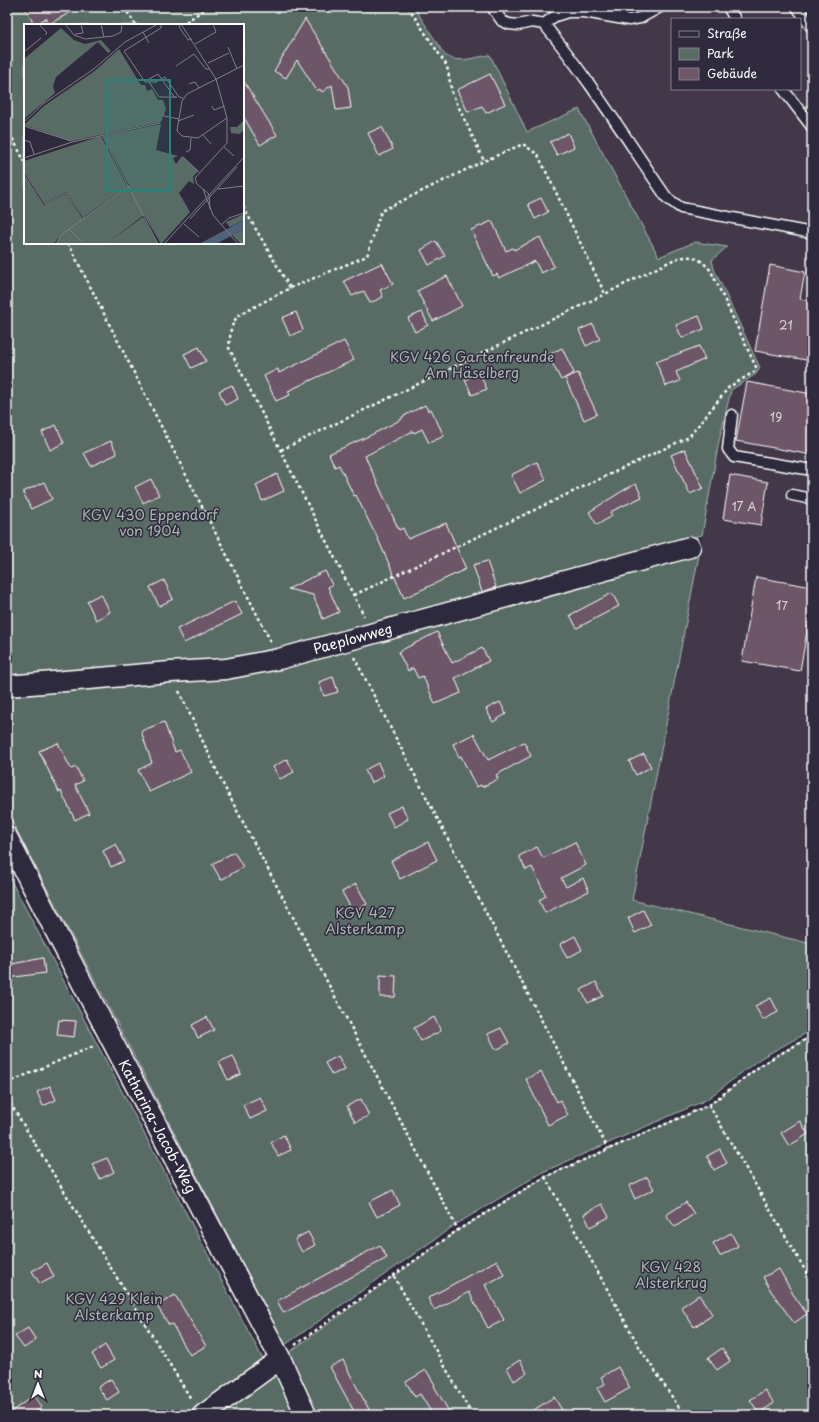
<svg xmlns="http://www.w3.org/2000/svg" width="819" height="1422" viewBox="0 0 819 1422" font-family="'Playpen Sans',sans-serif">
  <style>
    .built { fill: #42384a; fill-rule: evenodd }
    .green { fill: #586c65; stroke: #acb6b2; fill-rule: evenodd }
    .building { fill: #6e5769; stroke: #fff }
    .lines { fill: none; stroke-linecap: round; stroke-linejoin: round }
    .service-casing { stroke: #fff; stroke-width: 13 }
    .minor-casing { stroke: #fff; stroke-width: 23 }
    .path { stroke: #fff; stroke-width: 2.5; stroke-dasharray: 3 3; stroke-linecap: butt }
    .service { stroke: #2f2a3d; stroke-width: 10 }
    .minor { stroke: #2f2a3d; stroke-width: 20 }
    .labels { text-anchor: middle; stroke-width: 3; stroke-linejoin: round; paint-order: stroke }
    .number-label { font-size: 12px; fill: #dbd5da }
    .park-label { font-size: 14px; fill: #acb6b2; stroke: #2f2a3d }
    .street-label { font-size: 14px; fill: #fff; stroke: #2f2a3d }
    .inset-road { fill: none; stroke: #827f8b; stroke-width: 1 }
    .view { fill: #27847c; fill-opacity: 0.15; stroke: #27847c; stroke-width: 2 }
    .inset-edge { fill: none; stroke: #fff; stroke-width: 2 }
  </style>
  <rect width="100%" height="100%" fill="#2f2a3d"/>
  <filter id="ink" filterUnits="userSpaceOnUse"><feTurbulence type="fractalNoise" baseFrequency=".025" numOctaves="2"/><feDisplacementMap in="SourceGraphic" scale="8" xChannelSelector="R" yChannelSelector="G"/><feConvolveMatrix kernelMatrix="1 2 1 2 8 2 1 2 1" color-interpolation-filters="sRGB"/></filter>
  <g filter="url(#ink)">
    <path class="built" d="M414 7H812V944L632 900 678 667 719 441 731 390 756 374 760 368 714 269 712 260 726 248 695 242 659 258 579 109 527 132 490 55 456 60 449 58 444 54ZM672 19H800V89H672Z"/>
    <g class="green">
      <path d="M7 7H414L444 54C456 65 475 57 490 55L527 132 579 109 659 257 695 242 727 247 712 260 714 269 760 368 756 374 731 390 719 441 702 535 538 577 283 650 223 661 7 675ZM25 25H243V243H25Z"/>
      <polygon points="699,555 632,900 812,944 812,1030 761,1058 706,1100 543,1172 455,1225 285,1345 7,812 7,697 228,676 282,667"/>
      <polygon points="7,873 264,1361 189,1415 7,1415"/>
      <polygon points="812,1035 812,1415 203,1415 394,1276 458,1230 545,1177 709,1105 764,1063"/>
    </g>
    <g class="building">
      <polygon points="24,7 80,7 49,24 46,18 35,25"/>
      <polygon points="305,19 348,87 351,108 336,110 332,85 322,92 320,89 317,91 297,60 286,78 274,71"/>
      <polygon points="490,74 505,104 486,113 482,106 468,112 457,90"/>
      <polygon points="243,80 277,135 260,145 243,116"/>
      <polygon points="382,127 393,149 379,156 368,133"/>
      <polygon points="568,133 574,147 557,155 550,142"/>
      <polygon points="541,198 548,212 535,219 528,204"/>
      <polygon points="492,221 506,251 513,248 514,250 540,237 554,267 541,273 535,261 499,278 497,274 493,276 471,230"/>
      <polygon points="436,241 445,256 429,265 421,250"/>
      <polygon points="382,263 393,284 380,290 383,297 370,303 364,291 352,296 344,281"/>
      <polygon points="770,265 805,272 800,299 812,301 812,361 755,351"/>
      <polygon points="447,276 462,306 433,321 417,291"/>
      <polygon points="296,312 303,330 290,336 282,318"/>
      <polygon points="422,312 428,325 415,332 408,318"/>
      <polygon points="699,316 704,329 682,338 676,325"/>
      <polygon points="593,324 600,339 586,346 579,330"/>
      <polygon points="344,341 354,360 288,391 290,395 276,401 264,376 278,369 279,373"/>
      <polygon points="699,346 705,359 676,372 680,381 666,386 656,362"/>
      <polygon points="199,347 206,361 191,368 184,354"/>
      <polygon points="562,348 574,373 561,380 548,355"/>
      <polygon points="479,373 487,389 472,395 465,380"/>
      <polygon points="578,373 597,414 584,420 565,378"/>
      <polygon points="747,382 812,394 812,455 736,441"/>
      <polygon points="232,385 238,399 225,405 219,391"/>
      <polygon points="425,405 428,411 431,409 444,436 429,443 422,429 414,433 413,431 365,456 399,530 403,528 408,539 446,523 466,569 404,598 374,530 373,530 356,495 354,496 339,465 335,467 329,454 371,435 402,419 402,417"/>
      <polygon points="56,425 64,443 50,450 42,432"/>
      <polygon points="111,441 117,454 91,466 84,453"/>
      <polygon points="685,449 703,488 690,494 671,455"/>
      <polygon points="537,462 546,480 520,493 511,475"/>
      <polygon points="277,474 284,491 262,501 256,485"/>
      <polygon points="730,475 768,482 761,525 723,519"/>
      <polygon points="151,479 159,495 143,503 135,487"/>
      <polygon points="44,482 52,499 31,509 23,492"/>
      <polygon points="636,484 642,497 610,512 612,516 597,525 589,512 624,490"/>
      <polygon points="487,561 496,587 482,592 473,565"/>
      <polygon points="325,571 332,585 328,587 339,612 323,619 313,595 288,589"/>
      <polygon points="756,577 812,587 812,627 808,626 800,671 742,661"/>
      <polygon points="164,580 173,599 159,606 150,587"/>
      <polygon points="612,593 619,606 577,628 570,615"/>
      <polygon points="101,594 110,612 96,620 87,601"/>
      <polygon points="235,601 242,614 184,643 177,629"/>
      <polygon points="437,632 452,663 482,648 489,661 455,678 461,693 435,704 423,676 418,678 413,668 408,671 398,652"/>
      <polygon points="333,677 338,692 324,696 319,682"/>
      <polygon points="500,702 506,714 493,722 486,709"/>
      <polygon points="164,722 175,752 180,750 191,772 149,792 138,770 152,763 141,731"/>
      <polygon points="474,734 488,760 524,742 531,756 496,775 498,779 482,787 481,785 476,787 461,756 459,757 453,744"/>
      <polygon points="58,743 71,769 76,767 83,781 75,785 89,813 75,820 61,791 59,792 39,751"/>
      <polygon points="644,754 651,767 636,775 629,761"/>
      <polygon points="287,759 294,772 280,779 273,767"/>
      <polygon points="378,763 384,776 371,783 365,770"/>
      <polygon points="402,806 408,819 394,827 387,813"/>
      <polygon points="428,842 437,860 400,879 391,861"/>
      <polygon points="575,842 586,865 561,878 566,887 583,878 589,891 545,913 539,900 546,896 532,867 526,870 519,856 537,847 543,858"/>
      <polygon points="116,844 124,861 111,867 103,851"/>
      <polygon points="234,852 243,867 221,880 212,864"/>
      <polygon points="356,884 367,904 353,912 342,892"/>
      <polygon points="643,910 651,925 635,933 628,918"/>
      <polygon points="575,936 582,950 567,958 560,944"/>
      <polygon points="43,958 45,973 7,978 7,965"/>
      <polygon points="380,975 396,976 395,997 380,997"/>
      <polygon points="596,982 603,996 588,1003 581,990"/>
      <polygon points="771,998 778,1012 763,1020 755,1006"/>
      <polygon points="207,1017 214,1030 198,1038 192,1025"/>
      <polygon points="434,1017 441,1031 421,1041 414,1028"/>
      <polygon points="59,1020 76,1021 74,1037 57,1035"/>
      <polygon points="501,1028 509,1043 496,1050 488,1034"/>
      <polygon points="233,1056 241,1074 228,1080 219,1062"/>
      <polygon points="338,1056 345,1069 332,1075 325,1063"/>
      <polygon points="541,1072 557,1102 560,1100 568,1115 548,1125 526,1079"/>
      <polygon points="50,1086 56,1100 43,1106 37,1092"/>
      <polygon points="260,1097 267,1111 250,1119 243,1105"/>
      <polygon points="361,1099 369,1116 355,1122 347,1106"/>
      <polygon points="800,1121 808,1134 789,1146 781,1133"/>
      <polygon points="284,1135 291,1150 278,1156 271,1142"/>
      <polygon points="720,1149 727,1163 714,1170 707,1156"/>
      <polygon points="107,1158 114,1172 100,1179 92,1164"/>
      <polygon points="647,1177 654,1189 635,1199 629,1186"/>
      <polygon points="393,1190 400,1205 377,1217 369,1202"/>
      <polygon points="686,1202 694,1214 675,1227 666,1215"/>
      <polygon points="602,1204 609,1217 590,1227 584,1214"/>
      <polygon points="308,1232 315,1245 302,1252 295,1239"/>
      <polygon points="731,1233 738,1246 720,1256 713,1243"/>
      <polygon points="380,1245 387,1258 284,1313 277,1301"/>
      <polygon points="497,1260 504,1275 485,1285 504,1320 488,1328 469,1292 434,1310 428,1298"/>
      <polygon points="47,1263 54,1277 40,1284 32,1271"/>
      <polygon points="779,1269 793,1294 807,1314 794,1323 771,1291 763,1277"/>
      <polygon points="175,1295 206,1346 190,1355 172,1324 169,1325 157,1306"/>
      <polygon points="699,1295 712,1314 711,1316 694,1327 681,1307"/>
      <polygon points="28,1328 36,1340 24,1348 15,1336"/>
      <polygon points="105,1345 114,1360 101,1368 92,1354"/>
      <polygon points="722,1348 730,1361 717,1370 708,1358"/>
      <polygon points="343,1360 353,1380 372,1415 356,1415 330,1367"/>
      <polygon points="520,1360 527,1373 514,1381 507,1368"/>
      <polygon points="618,1367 630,1388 605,1402 597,1388 605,1384 601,1377"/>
      <polygon points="426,1370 435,1385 434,1386 451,1415 433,1415 420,1394 415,1397 406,1382"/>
      <polygon points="111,1379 119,1392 107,1400 98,1387"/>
      <polygon points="765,1390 774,1403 759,1413 750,1400"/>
      <polygon points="34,1395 42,1407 32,1415 7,1415"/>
      <polygon points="554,1397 562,1410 553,1415 526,1415"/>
    </g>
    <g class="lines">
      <g class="service-casing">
        <g id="service">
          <polyline points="492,7 502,21 509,24 518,25 532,22 544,24 555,16 568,12 584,12 629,20 640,18 660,7"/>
          <polyline points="728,7 735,19"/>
          <polyline points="797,7 812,28"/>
          <path d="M544 24C589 79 627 140 667 198L681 208 812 233"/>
          <polyline points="783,89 812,127"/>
          <polyline points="732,415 728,449 734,457 812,470"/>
          <polyline points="792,495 812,499"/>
        </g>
      </g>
      <g class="minor-casing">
        <g id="minor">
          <path id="s1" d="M7 686 170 672 226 669 279 659 690 547"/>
          <path id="s2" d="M7 837 111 1039 279 1356 306 1415"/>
          <polyline points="203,1415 280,1359"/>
        </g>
      </g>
      <g class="path">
        <polyline points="124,7 136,25"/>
        <polyline points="181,25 208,7"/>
        <polyline points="7,128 25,162"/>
        <polyline points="243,207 290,288 237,316 231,328 229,348 364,616"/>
        <polyline points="68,243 271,642"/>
        <polyline points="290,288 367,256 381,211 484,161"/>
        <polyline points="281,450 605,294"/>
        <path d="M354 595 689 437 729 387 754 372 756 367 711 271C699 257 692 254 675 259L605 294 538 155 523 144 484 161 452 93 447 66 408 7"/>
        <polyline points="354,657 608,1149"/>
        <polyline points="179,691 224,786 458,1230"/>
        <polyline points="7,1083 94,1046"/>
        <polyline points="7,1098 191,1399"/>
        <polyline points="709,1105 812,1282"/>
        <polyline points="545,1177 641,1350 684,1415"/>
        <polyline points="394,1276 472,1415"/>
        <polyline points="295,1345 458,1230 545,1177 709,1105 764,1063 812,1036"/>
      </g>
      <use href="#service" class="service"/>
      <use href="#minor" class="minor"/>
    </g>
  </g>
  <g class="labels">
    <g class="number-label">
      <text x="786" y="330">21</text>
      <text x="776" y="422">19</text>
      <text x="744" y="511">17 A</text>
      <text x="782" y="610">17</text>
    </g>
    <g class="park-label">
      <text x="472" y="362">KGV 426 Gartenfreunde<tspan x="472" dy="16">Am Häselberg</tspan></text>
      <text x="150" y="520">KGV 430 Eppendorf<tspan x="150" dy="16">von 1904</tspan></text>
      <text x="365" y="918">KGV 427<tspan x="365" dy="16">Alsterkamp</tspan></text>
      <text x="671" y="1272">KGV 428<tspan x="671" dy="16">Alsterkrug</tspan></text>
      <text x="114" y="1304">KGV 429 Klein<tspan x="114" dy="16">Alsterkamp</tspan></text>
    </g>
    <g class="street-label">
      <text dy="5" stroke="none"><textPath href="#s1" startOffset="350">Paeplowweg</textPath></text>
      <text dy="5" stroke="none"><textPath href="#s2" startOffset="326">Katharina-Jacob-Weg</textPath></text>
    </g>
  </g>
  <g transform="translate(24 24)">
    <rect width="220" height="220" fill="#2f2a3d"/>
    <path d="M37 4 50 16 61 20 77 16 87 27 84 29 74 18 32 53 29 62 31 69 0 95V35ZM95 25 117 61H121L123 67 128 65 134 76H139L142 85 137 98 48 117 0 101 20 82 72 46ZM220 96V105L216 110 207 109 206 103H213ZM137 100 132 126 154 132 149 134 152 140 158 132 174 147 169 153 170 160 165 157 155 169 166 188 137 220 120 191 86 217 119 193 134 220H32L36 211 30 220H0V149L20 181 42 170 59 195 107 160 105 161 79 112ZM77 112 103 162 60 193 42 168 21 179 0 146V137ZM220 190V196L206 203 202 198ZM220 205V220H217L208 211Z" fill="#586c65"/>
    <path d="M220 196V205L192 220H175Z" fill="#4e627a"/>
    <path class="inset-road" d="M15 0 23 9 21 11M41 0 50 11 61 15 89 12 97 8 98 0M77 0 80 13M137 0V4L100 27 121 58H132L141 53 155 73 159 74M157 0 192 55 203 94V119L171 154 173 160 185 170 186 185M157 0 155 3 164 16 168 15M119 8 125 19M51 10 59 9 57 0M171 20 192 8 189 0M204 23 213 45M0 28 17 14M184 39 205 29M152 42 170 30 182 45H186M125 55 134 50 151 74M125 58 135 73H153M165 60 171 58 175 64M188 82 190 86 201 82M139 89 140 92 155 95M203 94 174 114 158 112 153 107 158 77 163 70 220 41M154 97 170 91M0 98 19 80 71 44 101 18 134 0M0 102 47 117M78 111 134 220M179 111 187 120M0 116 6 118 10 130M200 123 210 132M162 128 166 126 167 114M159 133 175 148M0 134 48 118 136 99M0 147 21 180 42 169 60 194M179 165 189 191 214 220M194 165 220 162M166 195 213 143M160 200 175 213M197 201 205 194 220 189M45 205 57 217M32 220 37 211 104 162M140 220 220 133"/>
    <path class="view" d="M83 56H146V167H83Z"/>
    <rect width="220" height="220" class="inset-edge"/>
  </g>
  <rect width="819" height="1422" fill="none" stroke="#2f2a3d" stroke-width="24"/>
  <rect x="12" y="12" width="795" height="1398" fill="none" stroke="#fff" stroke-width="1.5" filter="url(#ink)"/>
  <rect x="671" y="18" width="130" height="72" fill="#2f2a3d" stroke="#827f8b"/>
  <rect x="679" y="31" width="20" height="6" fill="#2f2a3d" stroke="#827f8b"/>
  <text x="707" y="38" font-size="12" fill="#ffffff">Straße</text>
  <rect x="679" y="48" width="20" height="12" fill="#586c65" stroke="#827f8b"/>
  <text x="707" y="58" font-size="12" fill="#ffffff">Park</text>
  <rect x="679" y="68" width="20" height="12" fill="#6e5769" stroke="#827f8b"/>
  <text x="707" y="78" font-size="12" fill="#ffffff">Gebäude</text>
  <g transform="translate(38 1384)" stroke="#2f2a3d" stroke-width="3" paint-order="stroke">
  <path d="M0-3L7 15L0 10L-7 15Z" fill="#ffffff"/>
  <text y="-6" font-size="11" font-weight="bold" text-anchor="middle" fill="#ffffff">N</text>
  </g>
</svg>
